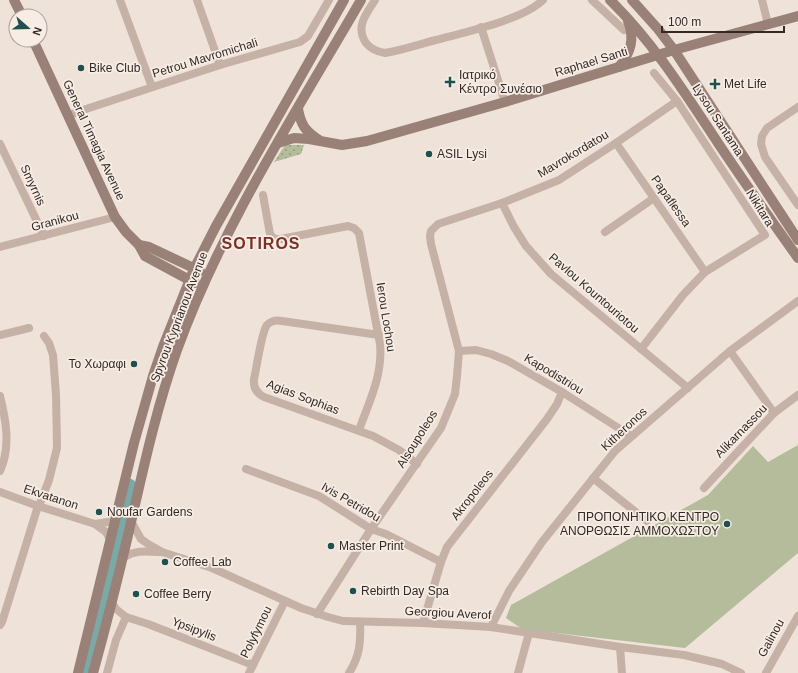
<svg xmlns="http://www.w3.org/2000/svg" width="798" height="673" viewBox="0 0 798 673" font-family="Helvetica,sans-serif">
  <style>
    .grass { fill: url(#grass-dots) }
    .pitch { fill: #b4bc9b }
    .lines { fill: none; stroke-linecap: round; stroke-linejoin: round }
    .river { stroke: #7ba9a6; stroke-width: 15 }
    .street { stroke: #c5b1a6; stroke-width: 8 }
    .secondary { stroke: #998178; stroke-width: 10 }
    .poi-dot { fill: #20504e; stroke: #f7ede5; stroke-width: 1.5 }
    .labels { text-anchor: middle; stroke-width: 3.5; stroke-linejoin: round; paint-order: stroke }
    .street-label { font-size: 12px; fill: #322926; stroke: #f7ede5 }
    .poi-label { font-size: 12px; fill: #322926; stroke: #f7ede5; text-anchor: start }
    .district-label { font-size: 16px; font-weight: bold; letter-spacing: 1px; fill: #7a3226; stroke: #f7ede5 }
  </style>
  <defs>
    <pattern id="grass-dots" width="8" height="8" patternUnits="userSpaceOnUse"><rect width="8" height="8" fill="#b4bc9b"/><path d="M2 2h.1M6 6h.1" fill="none" stroke="#93997e" stroke-width="1.8" stroke-linecap="round"/></pattern>
  </defs>
  <rect width="100%" height="100%" fill="#efe2d9"/>
  <polygon class="grass" points="285,145 304,145 301,154 274,162"/>
  <polygon class="pitch" points="798,445 798,553 685,648 522,629 506,618 511,605 708,495 753,446 768,462"/>
  <g class="lines">
    <polyline class="river" points="84,673 129,486"/>
    <g class="street">
      <polyline points="120,0 152,87"/>
      <polyline points="197,0 220,65"/>
      <path d="M375 0C366 14 355 27 366 43 371 49 378 52 385 53 403 50 420 44 436 40 465 32 523 20 543 0"/>
      <polyline points="592,0 624,30"/>
      <polyline points="762,0 768,24"/>
      <polyline points="481,27 505,102"/>
      <polyline points="798,107 767,128 762,136 761,144 765,157 798,205"/>
      <polyline points="68,116 80,111 220,65 300,42 308,36 329,0"/>
      <polyline points="616,143 705,272"/>
      <polyline points="0,144 44,236"/>
      <path d="M263 195 270 234 274 239H281L348 226 354 228 359 233 380 344C383 375 369 402 359 430"/>
      <polyline points="502,203 514,227 526,246 551,274 688,388"/>
      <polyline points="605,232 654,198"/>
      <polyline points="0,247 115,217"/>
      <polyline points="0,335 29,328"/>
      <path d="M379 335 282 321C277 320 271 321 267 325 261 333 257 367 254 379 253 387 256 393 264 397L373 436 399 450 417 464"/>
      <polyline points="641,349 683,295 705,272 765,235 677,101 654,73"/>
      <polyline points="459,351 476,350 491,354 508,361 562,392 631,436"/>
      <polyline points="730,351 774,413"/>
      <path d="M0 396C6 420 11 447 0 471"/>
      <polyline points="246,469 319,496 371,529 386,534 441,562"/>
      <polyline points="593,478 647,521"/>
      <polyline points="704,488 774,413 798,395"/>
      <polyline points="0,492 38,506 95,524 106,532 111,541"/>
      <polyline points="39,506 49,480 57,448 56,395 53,355 49,343 44,336"/>
      <polyline points="131,521 141,539 148,544 162,552 212,568 301,608 328,617 343,621 423,623 491,627 620,647 684,655 722,664 741,673"/>
      <polyline points="95,524 108,522 116,516"/>
      <path d="M123 558C134 550 145 551 159 552"/>
      <polyline points="112,603 116,609 126,617 148,624 253,665"/>
      <polyline points="317,614 371,529 441,428 455,394 457,376 459,351 431,244 430,236 431,231 438,224 502,203 559,180 616,143 677,101"/>
      <polyline points="423,623 441,562 447,547 547,419 557,404 562,392"/>
      <polyline points="0,625 2,622 38,506"/>
      <polyline points="491,627 509,591 542,542 615,451 730,351 798,301"/>
      <polyline points="620,647 622,673"/>
      <polyline points="107,673 116,640 126,617"/>
      <polyline points="249,673 285,601"/>
      <path d="M349 673C360 656 361 641 360 622"/>
      <polyline points="518,673 529,633"/>
      <polyline points="766,673 798,616"/>
    </g>
    <g class="secondary">
      <polyline points="14,0 22,16"/>
      <path d="M610 0C653 42 685 93 718 143 744 182 771 220 798 258"/>
      <polyline points="632,0 658,29 674,50 798,240"/>
      <polyline points="33,40 115,217 126,232 139,245 145,256 195,283"/>
      <path d="M619 67C631 52 635 39 628 21"/>
      <path d="M298 109C301 125 305 131 319 140"/>
      <polyline points="278,143 294,138 309,139 342,145 367,141 505,102 674,50 798,16"/>
      <polyline points="139,245 149,247 200,271"/>
      <polyline points="78,673 134,443 153,376 164,344 194,269 216,226 344,0"/>
      <path d="M93 673C106 626 118 578 129 531 143 470 156 409 177 350 222 226 295 114 361 0"/>
    </g>
  </g>
  <g class="poi-dot">
    <circle cx="81" cy="68" r="4"/>
    <path d="M448 76h4v4h4v4h-4v4h-4v-4h-4v-4h4z"/>
    <path d="M713 78h4v4h4v4h-4v4h-4v-4h-4v-4h4z"/>
    <circle cx="429" cy="154" r="4"/>
    <circle cx="134" cy="364" r="4"/>
    <circle cx="99" cy="512" r="4"/>
    <circle cx="727" cy="524" r="4"/>
    <circle cx="331" cy="546" r="4"/>
    <circle cx="165" cy="562" r="4"/>
    <circle cx="353" cy="591" r="4"/>
    <circle cx="136" cy="594" r="4"/>
  </g>
  <g class="labels">
    <g class="street-label">
      <text transform="translate(205 58) rotate(-17)" y="4">Petrou Mavromichali</text>
      <text transform="translate(591 62) rotate(-17)" y="4">Raphael Santi</text>
      <text transform="translate(718 120) rotate(57)" y="4">Lysou Santama</text>
      <text transform="translate(94 140) rotate(65)" y="4">General Timagia Avenue</text>
      <text transform="translate(573 154) rotate(-31)" y="4">Mavrokordatou</text>
      <text transform="translate(33 185) rotate(65)" y="4">Smyrnis</text>
      <text transform="translate(671 201) rotate(55)" y="4">Papaflessa</text>
      <text transform="translate(760 208) rotate(58)" y="4">Nikitara</text>
      <text transform="translate(55 221) rotate(-15)" y="4">Granikou</text>
      <text transform="translate(594 293) rotate(41)" y="4">Pavlou Kountouriotou</text>
      <text transform="translate(179 317) rotate(-69)" y="4">Spyrou Kyprianou Avenue</text>
      <text transform="translate(386 317) rotate(81)" y="4">Ierou Lochou</text>
      <text transform="translate(554 374) rotate(31)" y="4">Kapodistriou</text>
      <text transform="translate(303 397) rotate(21)" y="4">Agias Sophias</text>
      <text transform="translate(624 429) rotate(-43)" y="4">Kitheronos</text>
      <text transform="translate(741 431) rotate(-46)" y="4">Alikarnassou</text>
      <text transform="translate(417 439) rotate(-58)" y="4">Alsoupoleos</text>
      <text transform="translate(472 495) rotate(-52)" y="4">Akropoleos</text>
      <text transform="translate(51 497) rotate(18)" y="4">Ekvatanon</text>
      <text transform="translate(351 502) rotate(30)" y="4">Ivis Petridou</text>
      <text transform="translate(448 613) rotate(3)" y="4">Georgiou Averof</text>
      <text transform="translate(194 629) rotate(21)" y="4">Ypsipylis</text>
      <text transform="translate(256 632) rotate(-64)" y="4">Polyfymou</text>
      <text transform="translate(771 638) rotate(-61)" y="4">Galinou</text>
    </g>
    <g class="poi-label">
      <text x="89" y="72">Bike Club</text>
      <text x="459" y="79">Ιατρικό<tspan x="459" dy="14">Κέντρο Συνέσιο</tspan></text>
      <text x="724" y="88">Met Life</text>
      <text x="437" y="158">ASIL Lysi</text>
      <text x="126" y="368" text-anchor="end">Το Χωραφι</text>
      <text x="107" y="516">Noufar Gardens</text>
      <text x="719" y="521" text-anchor="end">ΠΡΟΠΟΝΗΤΙΚΟ ΚΕΝΤΡΟ<tspan x="719" dy="14">ΑΝΟΡΘΩΣΙΣ ΑΜΜΟΧΩΣΤΟΥ</tspan></text>
      <text x="339" y="550">Master Print</text>
      <text x="173" y="566">Coffee Lab</text>
      <text x="361" y="595">Rebirth Day Spa</text>
      <text x="144" y="598">Coffee Berry</text>
    </g>
    <g class="district-label">
      <text x="261" y="249">SOTIROS</text>
    </g>
  </g>
  <g transform="translate(28 28) rotate(110)"><circle r="19" fill="#f7ede5" stroke="#a89f99"/>
  <path d="M0-3L7 15L0 10L-7 15Z" fill="#20504e"/>
  <text y="-6" font-size="11" font-weight="bold" text-anchor="middle" fill="#322926">N</text>
  </g>
  <path d="M662 26v6h122v-6" fill="none" stroke="#322926" stroke-width="2"/>
  <text x="668" y="26" font-size="12" fill="#322926" stroke="#f7ede5" stroke-width="3" paint-order="stroke">100 m</text>
</svg>
